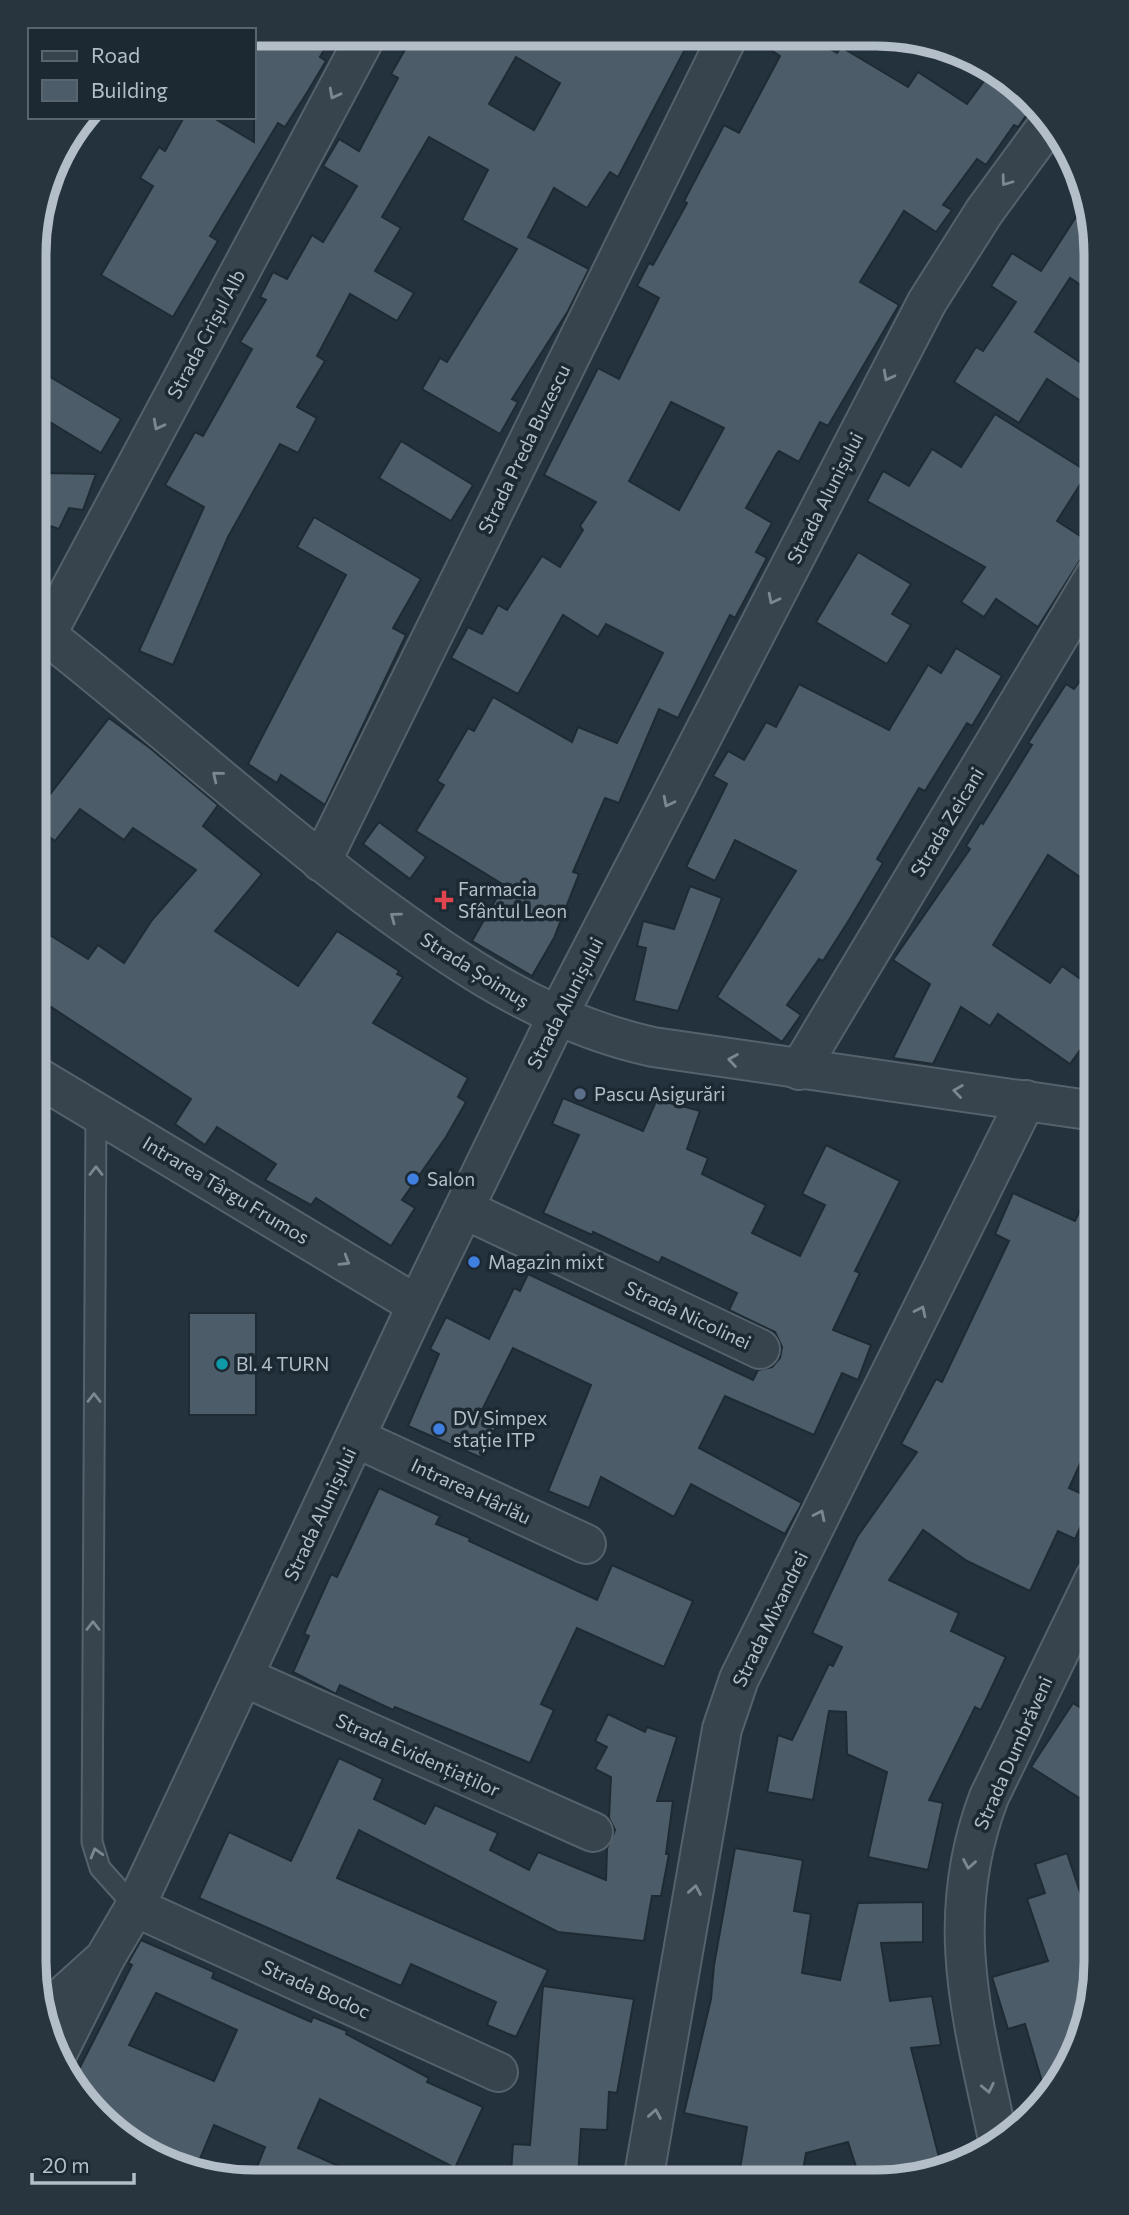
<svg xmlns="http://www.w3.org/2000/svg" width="1129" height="2215" viewBox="0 0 1129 2215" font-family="Commissioner,sans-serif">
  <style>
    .building { fill: #4c5c68; stroke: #1e2b34; stroke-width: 2; fill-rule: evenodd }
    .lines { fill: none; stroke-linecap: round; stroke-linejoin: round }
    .service-casing { stroke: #55616b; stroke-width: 23 }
    .minor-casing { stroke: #55616b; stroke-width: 42 }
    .tertiary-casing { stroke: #55616b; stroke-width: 42 }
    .service { stroke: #37444d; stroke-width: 19 }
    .minor { stroke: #37444d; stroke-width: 38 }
    .tertiary { stroke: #37444d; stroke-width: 38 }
    .oneway { stroke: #7b8791 }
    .health-dot { fill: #e0444e; stroke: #1c2932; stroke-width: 2.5 }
    .service-dot { fill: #5c6f8a; stroke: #1c2932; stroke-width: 2.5 }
    .shop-dot { fill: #3f7fe0; stroke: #1c2932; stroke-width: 2.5 }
    .culture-dot { fill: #0f9aa8; stroke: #1c2932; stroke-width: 2.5 }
    .labels { text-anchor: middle; stroke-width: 7; stroke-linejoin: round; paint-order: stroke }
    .street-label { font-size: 19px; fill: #b3bec8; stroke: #1c2932 }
    .poi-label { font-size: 19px; fill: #b3bec8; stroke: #1c2932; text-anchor: start }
    .rim { fill: none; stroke: #b3bec8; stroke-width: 9 }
  </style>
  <rect width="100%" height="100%" fill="#23323d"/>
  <g class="building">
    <polygon points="254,33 333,34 320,57 326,61 308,91 285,127 278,123 210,236 218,241 173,317 101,275 153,186 140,178 159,147 165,151 184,117 212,117 254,142"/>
    <path d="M414 34 692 36 618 177 610 172 587 208 554 188 528 237 589 269 568 311 512 399 518 402 500 434 422 389 440 358 447 362 517 249 462 220 488 170 429 137 382 217 401 228 375 271 414 293 397 321 350 294 317 356 325 361 297 407 317 418 298 453 280 444 228 537 173 665 139 651 204 507 165 485 195 432 203 436 252 349 240 342 266 300 260 297 273 272 287 279 312 235 323 242 357 186 323 166 339 139 359 151 398 78 391 74ZM516 57 560 83 534 130 489 104Z"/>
    <path d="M750 36 809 37 837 53 841 47 908 87 918 72 967 104 990 73 1021 88 1033 106 1018 127 1014 125 986 165 977 159 943 205 952 210 936 232 904 211 860 282 899 305 828 426 820 422 799 462 779 451 777 453 746 508 772 523 756 552 767 558 735 618 730 615 678 718 659 709 619 803 605 798 573 872 579 874 554 938 532 976 472 941 504 885 416 831 444 785 437 781 468 728 474 731 493 697 572 742 578 727 617 743 663 653 606 624 598 637 563 615 518 694 451 658 468 627 482 634 498 605 507 610 542 556 560 567 583 530 580 526 596 502 544 475 598 368 619 379 659 298 637 286 649 263 653 265 687 203 684 201 724 125 739 133 780 56ZM671 402 724 428 679 510 629 481Z"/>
    <polygon points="1087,200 1096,253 1096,295 1070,278 1035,332 1096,373 1096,411 1047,379 1019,423 954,382 976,347 983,351 1016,302 991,286 1012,253 1041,271"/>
    <polygon points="35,368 121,419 101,453 35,413"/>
    <polygon points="995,414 1088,472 1057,521 1091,543 1038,627 996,599 984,617 961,602 985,567 867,501 883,471 909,486 932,449 961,467"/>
    <polygon points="401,441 473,485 451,521 379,478"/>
    <polygon points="49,473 96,474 83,510 69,508 59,529 35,521 35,506"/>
    <polygon points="314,517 421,579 393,628 406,635 325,805 281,775 277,783 248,764 346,575 297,547"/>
    <polygon points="858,552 911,584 892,614 911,625 887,664 816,622"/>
    <polygon points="956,648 1002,676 972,726 967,723 925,791 919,788 877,859 883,863 849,920 823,961 819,959 787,1005 801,1015 782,1042 717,997 796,871 735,840 715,881 686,867 727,784 713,776 728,751 744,760 766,722 776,727 799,684 889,730 928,665 941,673"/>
    <polygon points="1096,660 1096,888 1048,855 993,945 1050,983 1062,966 1096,990 1096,1028 1070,1064 998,1014 990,1026 961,1007 933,1064 893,1058 930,984 893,960 970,849 966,846 981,822 983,824 1032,745 1028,743 1066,684 1074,689"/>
    <polygon points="109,718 150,748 218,805 203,826 262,874 215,931 298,986 337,931 399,971 397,974 403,977 373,1023 468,1078 458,1097 466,1102 446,1137 402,1200 415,1208 391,1246 316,1198 311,1205 265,1180 276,1164 217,1127 205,1145 175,1124 191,1099 51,1007 34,1034 34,948 45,932 88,959 98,945 124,963 152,920 196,870 133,828 124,840 80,809 55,841 34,826 34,815"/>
    <polygon points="379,822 426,857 410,879 363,844"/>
    <polygon points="690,886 722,898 678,1011 634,1001 646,948 637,946 643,921 674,929"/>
    <polygon points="563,1098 643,1131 657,1099 700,1111 687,1149 708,1158 702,1174 766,1205 752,1233 800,1256 825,1205 802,1194 826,1145 900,1181 855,1271 860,1273 833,1330 871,1345 858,1380 842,1373 814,1435 725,1396 699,1448 802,1503 785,1534 691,1484 674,1517 601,1477 589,1508 548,1491 591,1385 513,1348 480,1414 498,1422 482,1458 408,1426 439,1354 430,1349 446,1317 489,1339 514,1288 520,1291 528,1274 753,1380 758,1370 772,1367 780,1358 782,1347 775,1332 729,1310 737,1293 662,1257 659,1263 593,1232 592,1235 543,1213 579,1135 552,1124"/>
    <polygon points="1095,1178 1095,1431 1069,1488 1093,1499 1075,1539 1058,1531 1030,1591 967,1561 923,1530 889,1580 959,1613 951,1631 1006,1657 981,1710 975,1707 929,1800 943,1803 928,1870 868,1857 887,1772 847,1754 846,1712 829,1711 813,1800 767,1792 778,1735 792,1740 829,1664 833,1666 842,1647 812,1633 857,1537 917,1452 901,1444 936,1379 942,1382 1009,1241 995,1234 1013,1193 1075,1221"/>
    <rect x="189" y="1313" width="67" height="102"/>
    <polygon points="379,1488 440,1516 436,1524 470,1538 469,1541 597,1600 612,1565 693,1601 664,1667 577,1628 541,1704 554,1710 530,1763 395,1707 393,1710 340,1685 336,1694 293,1672 309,1636 304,1634 331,1574 337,1577"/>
    <polygon points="1073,1703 1095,1717 1095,1808 1031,1767"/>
    <polygon points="608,1714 645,1732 647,1727 677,1737 657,1801 673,1801 666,1854 669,1854 661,1896 652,1896 644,1941 558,1932 359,1830 337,1878 548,1970 516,2037 487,2025 496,2002 411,1964 401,1986 199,1898 229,1832 291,1861 339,1758 383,1779 374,1799 425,1824 435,1805 498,1833 490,1850 529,1870 538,1852 606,1880 607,1848 615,1830 609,1818 611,1777 595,1769 607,1747 595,1741"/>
    <polygon points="735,1848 803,1860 794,1911 811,1914 802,1973 840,1980 858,1903 923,1902 923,1942 881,1943 890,2001 932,1996 941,2045 911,2048 940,2161 928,2165 930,2173 861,2182 848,2142 806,2153 801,2182 738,2181 747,2127 684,2113 711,1999 714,1965"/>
    <polygon points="1067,1853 1088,1916 1095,1951 1095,1977 1079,2046 1047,2099 1025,2024 1008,2029 992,1977 1048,1961 1027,1899 1045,1893 1035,1864"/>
    <path d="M141 1940 214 1972 212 1978 311 2022 313 2017 347 2031 346 2034 429 2078 427 2082 483 2107 455 2168 320 2099 298 2148 370 2180H274L255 2172 265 2147 214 2125 195 2171 156 2159 108 2127 75 2077 132 1965 128 1963ZM156 1993 237 2030 214 2081 129 2045Z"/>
    <polygon points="543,1986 634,1999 617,2093 609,2092 607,2130 581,2129 578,2178 511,2173 513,2144 530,2145"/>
  </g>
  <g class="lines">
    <g class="service-casing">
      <polyline id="service" points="96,1112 92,1842 100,1868 135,1907"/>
    </g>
    <g class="minor-casing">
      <g id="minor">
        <path d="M35 626C147 713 251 809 365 895 454 961 543 1023 653 1047L1095 1111"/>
        <polyline points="46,635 367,34"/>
        <polyline points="321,862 728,36"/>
        <polyline points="799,1070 1096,574"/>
        <polyline points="34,1075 417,1305"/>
        <polyline points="464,1209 760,1349"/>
        <polyline points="356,1438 586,1544"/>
        <polyline points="244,1677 593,1832"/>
        <polyline points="135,1907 498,2072"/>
        <polyline points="58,2052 104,1960"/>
        <path d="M999 2144C973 2020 942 1921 989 1797L1095 1578"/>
        <polyline points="643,2181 722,1729 739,1679 1026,1100"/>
      </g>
    </g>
    <g class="tertiary-casing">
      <polyline id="tertiary" points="42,2015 105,1958 135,1907 417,1305 557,1017 927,302 984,212 1047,126"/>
    </g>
    <use href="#service" class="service"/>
    <use href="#minor" class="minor"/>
    <use href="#tertiary" class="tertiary"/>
  </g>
  <defs><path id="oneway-chevron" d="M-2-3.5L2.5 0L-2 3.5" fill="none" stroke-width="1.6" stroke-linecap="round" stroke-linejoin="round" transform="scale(1.75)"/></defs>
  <g class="oneway">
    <use href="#oneway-chevron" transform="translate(334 94) rotate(118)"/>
    <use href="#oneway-chevron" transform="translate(1006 181) rotate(126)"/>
    <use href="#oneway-chevron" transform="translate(888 376) rotate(118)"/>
    <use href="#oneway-chevron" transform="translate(158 425) rotate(118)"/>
    <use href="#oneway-chevron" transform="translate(773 599) rotate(117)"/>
    <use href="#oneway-chevron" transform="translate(217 776) rotate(-141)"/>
    <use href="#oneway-chevron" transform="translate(668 802) rotate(117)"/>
    <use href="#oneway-chevron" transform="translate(395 917) rotate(-143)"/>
    <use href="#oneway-chevron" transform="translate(733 1060) rotate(-171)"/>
    <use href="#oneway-chevron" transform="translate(958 1091) rotate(-172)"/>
    <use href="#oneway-chevron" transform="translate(96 1171) rotate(-90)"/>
    <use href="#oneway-chevron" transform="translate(345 1261) rotate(31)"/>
    <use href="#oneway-chevron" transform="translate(921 1311) rotate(-64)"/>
    <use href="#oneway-chevron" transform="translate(94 1398) rotate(-90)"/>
    <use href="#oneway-chevron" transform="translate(820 1515) rotate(-64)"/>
    <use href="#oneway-chevron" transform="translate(93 1626) rotate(-90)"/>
    <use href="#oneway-chevron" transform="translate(96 1853) rotate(-106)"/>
    <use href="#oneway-chevron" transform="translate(969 1864) rotate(100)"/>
    <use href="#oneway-chevron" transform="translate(695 1890) rotate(-80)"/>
    <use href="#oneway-chevron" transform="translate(988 2088) rotate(78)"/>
    <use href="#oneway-chevron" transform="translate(655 2114) rotate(-80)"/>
  </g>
  <path class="health-dot" d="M440.5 889.5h7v7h7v7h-7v7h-7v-7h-7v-7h7z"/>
  <circle class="service-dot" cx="580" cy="1094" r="7"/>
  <g class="shop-dot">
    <circle cx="413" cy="1179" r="7"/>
    <circle cx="474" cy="1262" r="7"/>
    <circle cx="439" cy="1429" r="7"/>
  </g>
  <circle class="culture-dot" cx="222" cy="1364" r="7"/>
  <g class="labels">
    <g class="street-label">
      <text transform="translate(206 334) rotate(-62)" y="7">Strada Crișul Alb</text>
      <text transform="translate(524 449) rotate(-64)" y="7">Strada Preda Buzescu</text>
      <text transform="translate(825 498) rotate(-63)" y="7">Strada Alunișului</text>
      <text transform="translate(947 822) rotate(-59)" y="7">Strada Zeicani</text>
      <text transform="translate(475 970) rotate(32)" y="7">Strada Șoimuș</text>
      <text transform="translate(565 1003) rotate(-63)" y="7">Strada Alunișului</text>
      <text transform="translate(226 1190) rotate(31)" y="7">Intrarea Târgu Frumos</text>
      <text transform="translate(688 1315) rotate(25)" y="7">Strada Nicolinei</text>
      <text transform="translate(471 1491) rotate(25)" y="7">Intrarea Hârlău</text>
      <text transform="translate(320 1514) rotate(-65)" y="7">Strada Alunișului</text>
      <text transform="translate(770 1619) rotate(-64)" y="7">Strada Mixandrei</text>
      <text transform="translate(1013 1753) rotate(-66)" y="7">Strada Dumbrăveni</text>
      <text transform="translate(418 1755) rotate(24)" y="7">Strada Evidențiaților</text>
      <text transform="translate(316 1989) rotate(24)" y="7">Strada Bodoc</text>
    </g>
    <g class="poi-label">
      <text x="458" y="896">Farmacia<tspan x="458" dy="22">Sfântul Leon</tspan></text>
      <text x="594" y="1101">Pascu Asigurări</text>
      <text x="427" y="1186">Salon</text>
      <text x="488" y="1269">Magazin mixt</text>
      <text x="236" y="1371">Bl. 4 TURN</text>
      <text x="453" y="1425">DV Simpex<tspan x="453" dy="22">stație ITP</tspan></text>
    </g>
  </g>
  <path d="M0 0H1129V2215H0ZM254 46H876A208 208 0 0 1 1084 254V1962A208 208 0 0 1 876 2170H254A208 208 0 0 1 46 1962V254A208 208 0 0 1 254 46Z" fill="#28353e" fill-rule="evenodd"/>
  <path class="rim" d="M254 46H876A208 208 0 0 1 1084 254V1962A208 208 0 0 1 876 2170H254A208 208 0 0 1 46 1962V254A208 208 0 0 1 254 46Z"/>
  <rect x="28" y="28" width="228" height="91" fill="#1c2932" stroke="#58656e" stroke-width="2"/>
  <rect x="42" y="51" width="35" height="10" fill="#37444d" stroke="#58656e" stroke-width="2"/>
  <text x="91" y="63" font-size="21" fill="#b3bec8">Road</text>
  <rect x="42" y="80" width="35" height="21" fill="#4c5c68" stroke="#58656e" stroke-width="2"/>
  <text x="91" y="98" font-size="21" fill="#b3bec8">Building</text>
  <path d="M32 2173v10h102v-10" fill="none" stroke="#b3bec8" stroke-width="3.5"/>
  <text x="42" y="2173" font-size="21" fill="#b3bec8" stroke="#1c2932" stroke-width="5" paint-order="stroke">20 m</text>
</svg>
